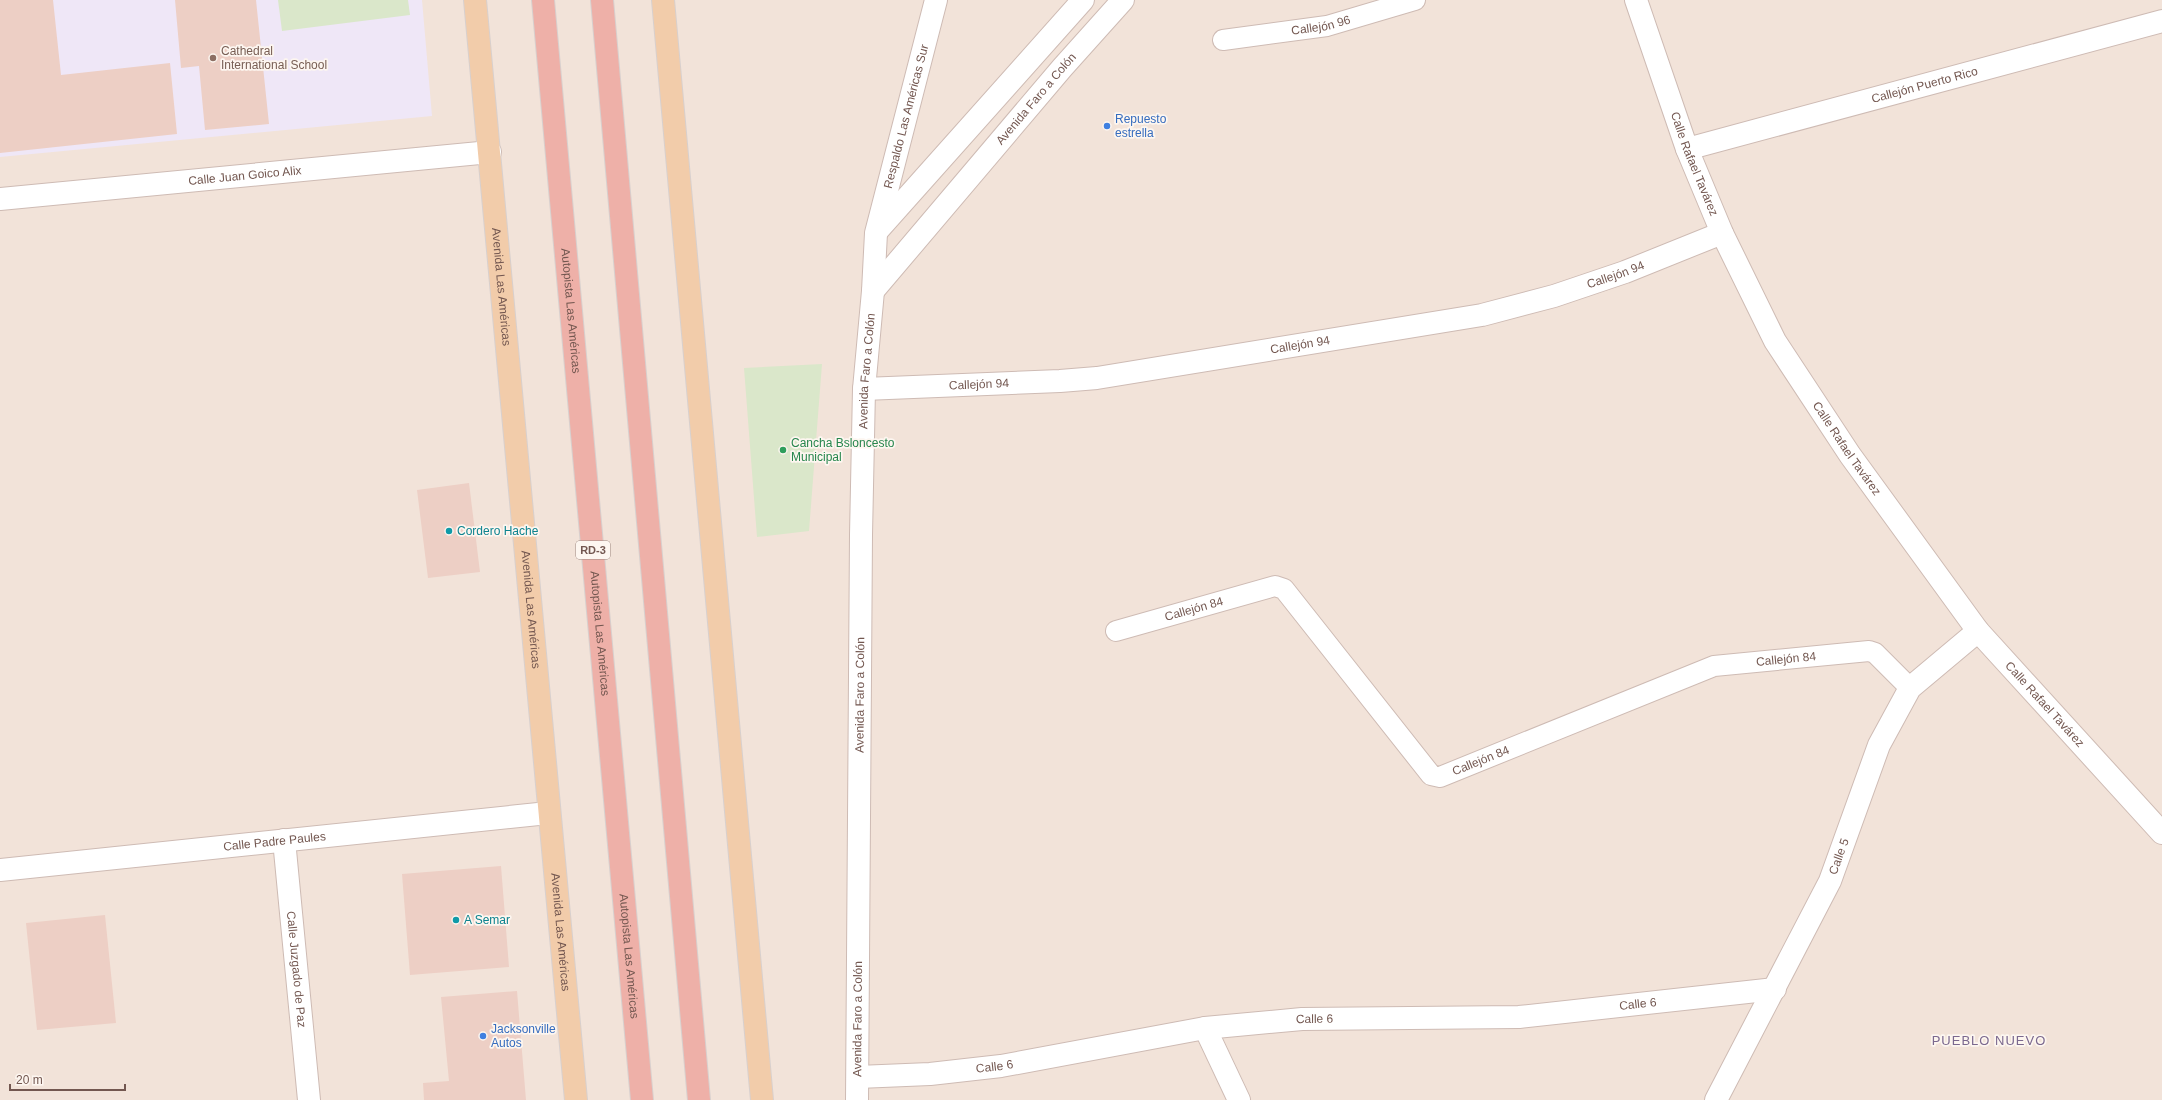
<svg xmlns="http://www.w3.org/2000/svg" width="2162" height="1100" viewBox="0 0 2162 1100" font-family="Helvetica,sans-serif">
  <style>
    .residential { fill: #f2e3d9 }
    .education { fill: #efe7f7 }
    .green { fill: #dae7ca }
    .building { fill: #edcfc5 }
    .lines { fill: none; stroke-linecap: round; stroke-linejoin: round }
    .service-casing { stroke: #cebbb4; stroke-width: 22 }
    .minor-casing { stroke: #cebbb4; stroke-width: 24 }
    .primary-casing { stroke: #d8d0ce; stroke-width: 24 }
    .motorway-casing { stroke: #d8d0ce; stroke-width: 24 }
    .service { stroke: #fff; stroke-width: 20 }
    .minor { stroke: #fff; stroke-width: 22 }
    .primary { stroke: #f2ccaa; stroke-width: 22 }
    .motorway { stroke: #eeb0a8; stroke-width: 22 }
    .education-dot { fill: #8d6e63; stroke: #fdf6f0; stroke-width: 1.5 }
    .shop-dot { fill: #3f7fe0; stroke: #fdf6f0; stroke-width: 1.5 }
    .leisure-dot { fill: #2e9e5b; stroke: #fdf6f0; stroke-width: 1.5 }
    .culture-dot { fill: #0f9aa8; stroke: #fdf6f0; stroke-width: 1.5 }
    .labels { text-anchor: middle; stroke-width: 3.5; stroke-linejoin: round; paint-order: stroke }
    .shield { fill: #fdf6f0; stroke: #9c8780; stroke-width: 1 }
    .shield-label { font-size: 11px; font-weight: bold; fill: #735750 }
    .street-label { font-size: 12px; fill: #735750; stroke: #fdf6f0 }
    .education-label { font-size: 12px; fill: #785e54; stroke: #fdf6f0; text-anchor: start }
    .shop-label { font-size: 12px; fill: #366cbe; stroke: #fdf6f0; text-anchor: start }
    .leisure-label { font-size: 12px; fill: #27864d; stroke: #fdf6f0; text-anchor: start }
    .culture-label { font-size: 12px; fill: #0d838f; stroke: #fdf6f0; text-anchor: start }
    .neighbourhood-label { font-size: 13px; letter-spacing: 1px; fill: #7b688e; stroke: #fdf6f0 }
  </style>
  <rect width="100%" height="100%" fill="#fbf2ea"/>
  <rect class="residential" x="0" y="0" width="2162" height="1100"/>
  <polygon class="education" points="0,0 422,0 432,116 0,157"/>
  <g class="green">
    <polygon points="278,0 408,0 410,15 282,31"/>
    <polygon points="822,364 809,531 757,537 744,368"/>
  </g>
  <g class="building">
    <polygon points="0,0 53,0 61,75 170,63 177,134 0,153"/>
    <polygon points="175,0 256,0 269,124 205,130 199,66 181,68"/>
    <polygon points="469,483 480,572 428,578 417,490"/>
    <polygon points="501,866 509,967 410,975 402,874"/>
    <polygon points="105,915 116,1023 37,1030 26,923"/>
    <polygon points="517,991 526,1100 424,1100 423,1083 449,1081 441,997"/>
  </g>
  <g class="lines">
    <g class="service-casing">
      <g id="service">
        <path id="s1" d="M1223 40 1327 26 1415 0"/>
        <path id="s2" d="M1116 631 1275 586 1284 589 1431 775 1440 777 1714 666 1869 651 1875 653 1910 688"/>
      </g>
    </g>
    <g class="minor-casing">
      <g id="minor">
        <path id="s3" d="M1636 0 1687 149 1722 233 1775 341 1850 455 1978 631 2162 833"/>
        <path id="s4" d="M1687 149 2162 21"/>
        <path id="s5" d="M0 199 490 152"/>
        <polyline points="878,230 1083,0"/>
        <path id="s6" d="M873 291 1062 68 1123 0"/>
        <path id="s7" d="M864 389 1060 381 1097 378 1482 315 1554 296 1625 272 1722 233"/>
        <path id="s8" d="M284 840 309 1100"/>
        <path id="s9" d="M0 870 548 813"/>
        <polyline points="1205,1028 1239,1100"/>
        <path id="s10" d="M858 1077 930 1074 1001 1066 1205 1028 1302 1019 1519 1017 1775 989"/>
        <path id="s11" d="M857 1100 861 535 864 389 873 291 876 233 936 0"/>
        <path id="s12" d="M1716 1100 1830 881 1879 745 1910 688 1978 631"/>
      </g>
    </g>
    <g class="primary-casing">
      <g id="primary">
        <path id="s13" d="M475 0 576 1100"/>
        <polyline points="663,0 762,1100"/>
      </g>
    </g>
    <g class="motorway-casing">
      <g id="motorway">
        <path id="s14" d="M543 0 642 1100"/>
        <polyline points="602,0 699,1100"/>
      </g>
    </g>
    <use href="#service" class="service"/>
    <use href="#minor" class="minor"/>
    <use href="#primary" class="primary"/>
    <use href="#motorway" class="motorway"/>
  </g>
  <circle class="education-dot" cx="213" cy="58" r="4"/>
  <g class="shop-dot">
    <circle cx="1107" cy="126" r="4"/>
    <circle cx="483" cy="1036" r="4"/>
  </g>
  <circle class="leisure-dot" cx="783" cy="450" r="4"/>
  <g class="culture-dot">
    <circle cx="449" cy="531" r="4"/>
    <circle cx="456" cy="920" r="4"/>
  </g>
  <g class="labels">
    <rect class="shield" x="576" y="541" width="34" height="18" rx="3"/>
    <g class="shield-label">
      <text x="593" y="554">RD-3</text>
    </g>
    <g class="street-label">
      <text dy="4" stroke="none"><textPath href="#s1" startOffset="99">Callejón 96</textPath></text>
      <text dy="4" stroke="none"><textPath href="#s4" startOffset="246">Callejón Puerto Rico</textPath></text>
      <text dy="4" stroke="none"><textPath href="#s6" startOffset="252">Avenida Faro a Colón</textPath></text>
      <text dy="4" stroke="none"><textPath href="#s11" startOffset="988">Respaldo Las Américas Sur</textPath></text>
      <text dy="4" stroke="none"><textPath href="#s3" startOffset="174">Calle Rafael Tavárez</textPath></text>
      <text dy="4" stroke="none"><textPath href="#s5" startOffset="246">Calle Juan Goico Alix</textPath></text>
      <text dy="4" stroke="none"><textPath href="#s7" startOffset="763">Callejón 94</textPath></text>
      <text dy="4" stroke="none"><textPath href="#s13" startOffset="288">Avenida Las Américas</textPath></text>
      <text dy="4" stroke="none"><textPath href="#s14" startOffset="312">Autopista Las Américas</textPath></text>
      <text dy="4" stroke="none"><textPath href="#s7" startOffset="439">Callejón 94</textPath></text>
      <text dy="4" stroke="none"><textPath href="#s11" startOffset="729">Avenida Faro a Colón</textPath></text>
      <text dy="4" stroke="none"><textPath href="#s7" startOffset="115">Callejón 94</textPath></text>
      <text dy="4" stroke="none"><textPath href="#s3" startOffset="498">Calle Rafael Tavárez</textPath></text>
      <text dy="4" stroke="none"><textPath href="#s2" startOffset="81">Callejón 84</textPath></text>
      <text dy="4" stroke="none"><textPath href="#s13" startOffset="612">Avenida Las Américas</textPath></text>
      <text dy="4" stroke="none"><textPath href="#s14" startOffset="636">Autopista Las Américas</textPath></text>
      <text dy="4" stroke="none"><textPath href="#s2" startOffset="789">Callejón 84</textPath></text>
      <text dy="4" stroke="none"><textPath href="#s11" startOffset="405">Avenida Faro a Colón</textPath></text>
      <text dy="4" stroke="none"><textPath href="#s3" startOffset="822">Calle Rafael Tavárez</textPath></text>
      <text dy="4" stroke="none"><textPath href="#s2" startOffset="465">Callejón 84</textPath></text>
      <text dy="4" stroke="none"><textPath href="#s9" startOffset="276">Calle Padre Paules</textPath></text>
      <text dy="4" stroke="none"><textPath href="#s12" startOffset="273">Calle 5</textPath></text>
      <text dy="4" stroke="none"><textPath href="#s13" startOffset="936">Avenida Las Américas</textPath></text>
      <text dy="4" stroke="none"><textPath href="#s14" startOffset="960">Autopista Las Américas</textPath></text>
      <text dy="4" stroke="none"><textPath href="#s8" startOffset="130">Calle Juzgado de Paz</textPath></text>
      <text dy="4" stroke="none"><textPath href="#s10" startOffset="785">Calle 6</textPath></text>
      <text dy="4" stroke="none"><textPath href="#s11" startOffset="81">Avenida Faro a Colón</textPath></text>
      <text dy="4" stroke="none"><textPath href="#s10" startOffset="461">Calle 6</textPath></text>
      <text dy="4" stroke="none"><textPath href="#s10" startOffset="137">Calle 6</textPath></text>
    </g>
    <g class="education-label">
      <text x="221" y="55">Cathedral<tspan x="221" dy="14">International School</tspan></text>
    </g>
    <g class="shop-label">
      <text x="1115" y="123">Repuesto<tspan x="1115" dy="14">estrella</tspan></text>
      <text x="491" y="1033">Jacksonville<tspan x="491" dy="14">Autos</tspan></text>
    </g>
    <g class="leisure-label">
      <text x="791" y="447">Cancha Bsloncesto<tspan x="791" dy="14">Municipal</tspan></text>
    </g>
    <g class="culture-label">
      <text x="457" y="535">Cordero Hache</text>
      <text x="464" y="924">A Semar</text>
    </g>
    <g class="neighbourhood-label">
      <text x="1989" y="1045">PUEBLO NUEVO</text>
    </g>
  </g>
  <path d="M10 1084v6h115v-6" fill="none" stroke="#735750" stroke-width="2"/>
  <text x="16" y="1084" font-size="12" fill="#735750" stroke="#fdf6f0" stroke-width="3" paint-order="stroke">20 m</text>
</svg>
